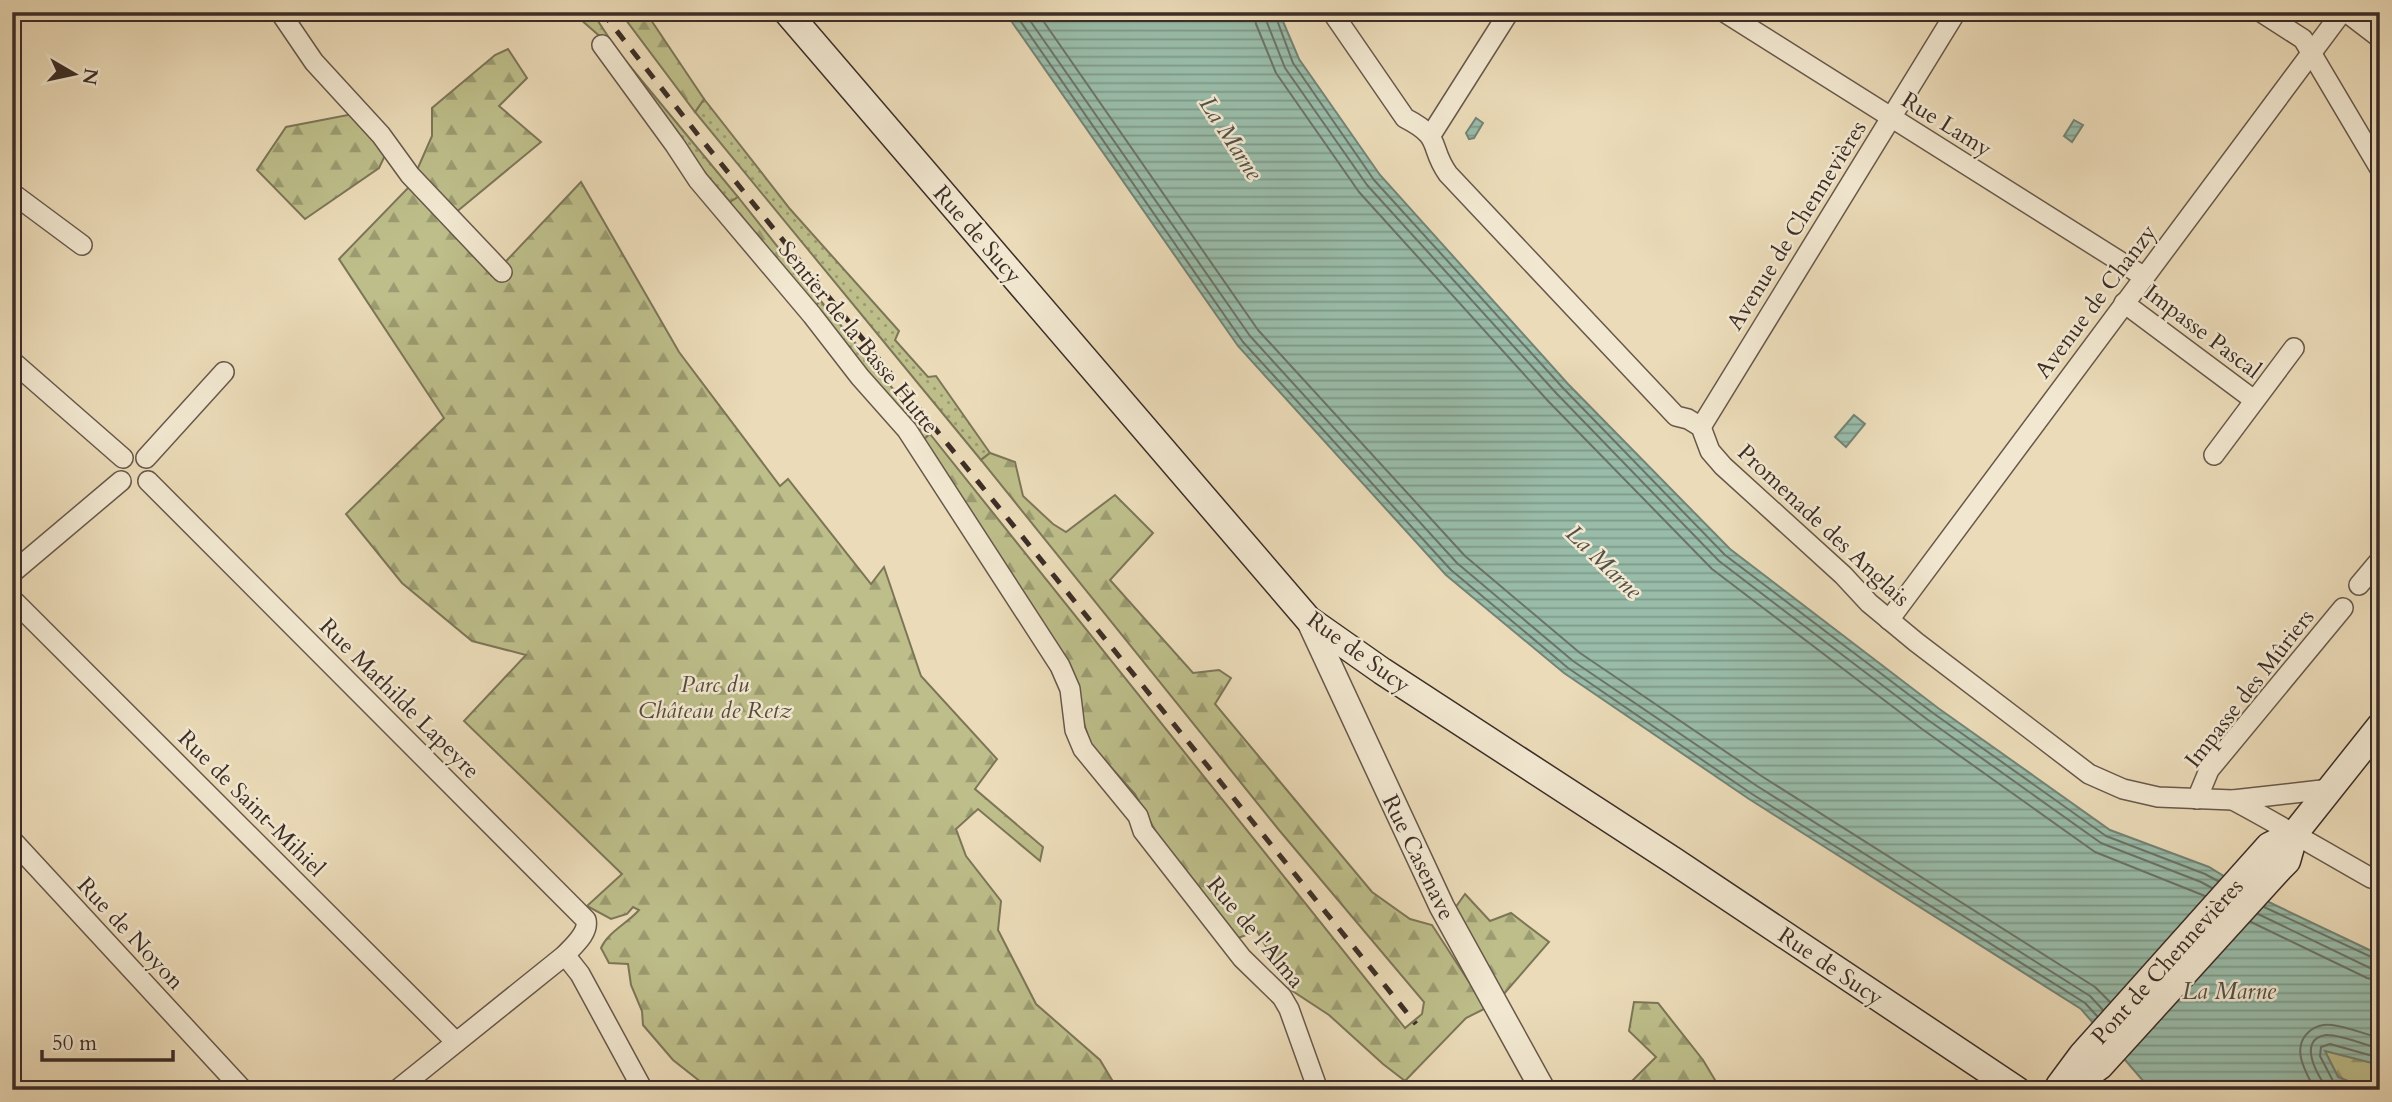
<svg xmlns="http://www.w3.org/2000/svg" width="2392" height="1102" viewBox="0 0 2392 1102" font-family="Cardo,serif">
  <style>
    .grass { fill: url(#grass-dots); stroke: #7c7658; stroke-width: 2 }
    .forest { fill: url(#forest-firs); stroke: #7c7658; stroke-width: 2 }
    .water { fill: url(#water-rules); stroke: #748375; stroke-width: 2 }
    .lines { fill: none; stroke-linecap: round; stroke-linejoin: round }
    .shore { stroke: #6a7468; stroke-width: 2 }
    .minor-casing { stroke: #68584b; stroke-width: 22 }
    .tertiary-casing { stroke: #68584b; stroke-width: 27 }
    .secondary-casing { stroke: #3c2d27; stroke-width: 29 }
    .minor { stroke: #f2e8d1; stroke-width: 19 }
    .tertiary { stroke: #f2e8d1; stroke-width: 24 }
    .secondary { stroke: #f2e8d1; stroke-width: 26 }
    .rail { stroke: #3c2d27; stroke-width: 5; stroke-dasharray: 12 12; stroke-linecap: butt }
    .labels { text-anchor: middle; stroke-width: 5; stroke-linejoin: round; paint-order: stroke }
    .street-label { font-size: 23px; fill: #3c2d27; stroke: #f2e8d1 }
    .park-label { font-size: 23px; font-style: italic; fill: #564a3b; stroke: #f2e8d1 }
    .water-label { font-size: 24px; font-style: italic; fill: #535148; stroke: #f2e8d1 }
  </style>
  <defs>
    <pattern id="grass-dots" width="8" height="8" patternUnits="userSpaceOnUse" patternTransform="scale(1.75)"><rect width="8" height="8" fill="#bdbe8a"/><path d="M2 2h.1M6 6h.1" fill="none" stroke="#9b9b71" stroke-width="1.8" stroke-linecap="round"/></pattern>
    <pattern id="forest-firs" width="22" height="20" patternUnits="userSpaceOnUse" patternTransform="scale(1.75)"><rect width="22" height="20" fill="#bdbe8a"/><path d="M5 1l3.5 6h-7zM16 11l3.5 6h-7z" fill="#9b9b71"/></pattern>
    <pattern id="water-rules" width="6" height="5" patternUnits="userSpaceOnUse" patternTransform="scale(1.75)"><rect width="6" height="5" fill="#99bca9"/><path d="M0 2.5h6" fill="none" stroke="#7e998a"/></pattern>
  </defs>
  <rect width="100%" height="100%" fill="#ebdbb8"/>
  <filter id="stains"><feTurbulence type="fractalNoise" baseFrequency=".00286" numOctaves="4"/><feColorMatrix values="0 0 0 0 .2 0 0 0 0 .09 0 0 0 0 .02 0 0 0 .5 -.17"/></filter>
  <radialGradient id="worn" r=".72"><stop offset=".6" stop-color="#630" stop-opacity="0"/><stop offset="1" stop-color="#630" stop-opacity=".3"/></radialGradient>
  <g class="grass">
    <polygon points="619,53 738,197 730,202 688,153"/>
    <polygon points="704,99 790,209 899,331 895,340 928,377 936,376 990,453 981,460 695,112"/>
    <polygon points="820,300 930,434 923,440 815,307"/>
  </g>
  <g class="forest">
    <polygon points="572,12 592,12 619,53"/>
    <polygon points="620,12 645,12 649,17 704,99 695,112"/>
    <path d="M508 49 527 78 499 106 541 142 443 223 492 276 581 182 679 352 780 486 788 479 871 584 884 567 921 676 997 759 975 789 1043 847 1040 861 978 809 956 829 966 856 1001 901 998 930 1036 1004 1100 1060 1118 1090H711L673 1060 643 1025 642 1011 631 985 628 964 609 963 601 948C608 932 628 923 639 910L633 907 627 914 611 919 587 906 622 874 464 721 526 655 472 641 402 583 346 514 444 418 339 259 410 186 432 136V108L495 55Z"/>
    <polygon points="358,113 389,147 379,168 305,219 257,170 286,127"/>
    <polygon points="738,197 820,300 815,307 751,236 730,202"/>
    <polygon points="930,434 1405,1028 1422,1014 1424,1002 1279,830 981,460 990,453 1015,462 1023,496 1053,524 1066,532 1115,495 1153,533 1110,580 1193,673 1219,670 1231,678 1215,704 1372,892 1410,919 1432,925 1486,1008 1466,1018 1405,1081 1383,1064 1329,1015 1291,990 1257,931 1238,938 1161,841 1135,794 1091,745 1063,659 923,440"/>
    <polygon points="1465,894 1490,921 1511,913 1549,942 1503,995 1455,908"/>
    <polygon points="1634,1002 1658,1003 1703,1060 1721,1090 1623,1090 1656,1057 1629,1031"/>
    <polygon points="2324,1050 2380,1065 2380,1090 2369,1090 2338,1077"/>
  </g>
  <g class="water">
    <polygon points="1005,12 1279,12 1299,59 1380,175 1568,384 1730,549 1938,708 2110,830 2209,867 2256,896 2380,955 2380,1065 2325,1051 2338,1077 2369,1090 2151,1090 2081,1009 1749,799 1564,673 1446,575 1238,346"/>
    <polygon points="1476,118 1483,123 1474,138 1469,139 1466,133"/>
    <polygon points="2074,120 2083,125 2072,142 2064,136"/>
    <polygon points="1854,415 1865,424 1846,447 1835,437"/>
  </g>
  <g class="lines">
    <g class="shore">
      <polyline points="1014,12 1243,342 1451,570 1568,668 1752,794 2085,1003 2097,1016"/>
      <polyline points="1024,12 1250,336 1457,563 1573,661 1757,786 2090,996 2103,1010"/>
      <polyline points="1037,12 1258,330 1465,556 1580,653 1763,777 2095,987 2110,1002"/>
      <polyline points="1254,12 1256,24 1276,73 1359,192 1549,402 1712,569 1922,729 2095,852 2205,896"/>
      <polyline points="1265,12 1266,20 1285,68 1367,185 1557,394 1719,561 1928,720 2101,843 2201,882 2212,888"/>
      <polyline points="1274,12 1293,63 1374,180 1563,388 1725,555 1933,713 2106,836 2205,874 2218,881"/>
      <polyline points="2264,907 2380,961"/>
      <polyline points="2258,914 2370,968 2380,970"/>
      <polyline points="2251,922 2367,978 2380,981"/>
      <path d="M2315 1090C2306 1072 2289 1047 2311 1030 2317 1026 2324 1024 2332 1025 2348 1027 2364 1034 2380 1038"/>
      <path d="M2329 1090C2318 1078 2296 1039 2326 1035 2339 1034 2366 1045 2380 1049"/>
      <polyline points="2351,1090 2333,1081 2320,1056 2321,1047 2330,1044 2380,1058"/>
    </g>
    <g class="minor-casing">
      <g id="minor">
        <polyline points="280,12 314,62 381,135 410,175 502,272"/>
        <path d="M1332 12 1405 118C1444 138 1428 146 1448 174L1676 416 1688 419 1701 427 1710 451 1723 466 1843 575 1869 603 1916 642 2089 774 2123 789 2158 797 2233 800 2330 789"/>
        <polyline points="1724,12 2143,276"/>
        <polyline points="2261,12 2303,39 2380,169"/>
        <polyline points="2346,12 2380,38"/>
        <polyline points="602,45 675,145 698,180 812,315 860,377 907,430 1060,666 1070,689 1075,730 1083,749 1138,816 1143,831 1242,958 1282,997 1289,1009 1318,1090"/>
        <polyline points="1431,135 1509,12"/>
        <polyline points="12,193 82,245"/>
        <polyline points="2124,303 2254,400"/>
        <polyline points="12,361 123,458"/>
        <polyline points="1701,427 1956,12"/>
        <polyline points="2214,455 2294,348"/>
        <polyline points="146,458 224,372"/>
        <path d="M148 481 586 920C589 933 574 945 565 955L397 1090"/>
        <polyline points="12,573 121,481"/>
        <polyline points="2359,585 2380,560"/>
        <polyline points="12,599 456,1042"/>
        <polyline points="1889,620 2342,12"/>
        <polyline points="2197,799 2209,770 2343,608"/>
        <path d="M2233 800C2280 825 2325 852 2371 878L2380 879"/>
        <polyline points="12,840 243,1090"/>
        <polyline points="565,955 580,974 643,1090"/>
      </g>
    </g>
    <g class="tertiary-casing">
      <polyline id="tertiary" points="1308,619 1442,907 1543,1090"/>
    </g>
    <g class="secondary-casing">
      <g id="secondary">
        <polyline points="787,12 1308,619 1382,671 1674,861 2017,1090"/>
        <polyline points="2059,1086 2082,1055 2269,846 2295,833"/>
        <polyline points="2067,1090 2100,1066 2281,867 2287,861 2295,833 2380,726"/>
      </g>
    </g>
    <use href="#minor" class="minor"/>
    <use href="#tertiary" class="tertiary"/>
    <use href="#secondary" class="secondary"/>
    <polyline class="rail" points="602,12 702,140 1416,1024"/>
  </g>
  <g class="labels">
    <g class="street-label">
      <text transform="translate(1947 124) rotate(32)" y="8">Rue Lamy</text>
      <text transform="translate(1796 225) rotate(-58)" y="8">Avenue de Chennevières</text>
      <text transform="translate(978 234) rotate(49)" y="8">Rue de Sucy</text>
      <text transform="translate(2095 301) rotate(-53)" y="8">Avenue de Chanzy</text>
      <text transform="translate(2203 331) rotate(37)" y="8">Impasse Pascal</text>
      <text transform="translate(859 337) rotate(51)" y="8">Sentier de la Basse Hutte</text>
      <text transform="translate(1824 525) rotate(43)" y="8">Promenade des Anglais</text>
      <text transform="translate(1359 652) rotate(36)" y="8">Rue de Sucy</text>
      <text transform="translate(2249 688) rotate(-52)" y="8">Impasse des Mûriers</text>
      <text transform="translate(400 698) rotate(45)" y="8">Rue Mathilde Lapeyre</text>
      <text transform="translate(252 803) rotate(45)" y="8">Rue de Saint-Mihiel</text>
      <text transform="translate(1419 857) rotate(64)" y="8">Rue Casenave</text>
      <text transform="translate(1256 932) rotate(50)" y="8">Rue de l'Alma</text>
      <text transform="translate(131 933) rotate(47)" y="8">Rue de Noyon</text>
      <text transform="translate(2167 961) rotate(-48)" y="8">Pont de Chennevières</text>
      <text transform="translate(1831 966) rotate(34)" y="8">Rue de Sucy</text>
    </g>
    <g class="park-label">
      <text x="715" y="692">Parc du<tspan x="715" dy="26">Château de Retz</tspan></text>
    </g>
    <g class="water-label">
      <text transform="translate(1231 138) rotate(57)" y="8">La Marne</text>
      <text transform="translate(1604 562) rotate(44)" y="8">La Marne</text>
      <text x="2229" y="999">La Marne</text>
    </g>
  </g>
  <rect width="2392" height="1102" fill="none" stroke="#ebdbb8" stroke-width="42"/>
  <rect x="14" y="14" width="2364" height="1074" fill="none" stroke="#3c2d27" stroke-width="3.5"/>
  <rect x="21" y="21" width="2350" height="1060" fill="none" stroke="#3c2d27" stroke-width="2"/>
  <g transform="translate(74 74) rotate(99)" stroke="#f2e8d1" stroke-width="5" paint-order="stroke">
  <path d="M0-5L12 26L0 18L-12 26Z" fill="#3c2d27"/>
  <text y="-10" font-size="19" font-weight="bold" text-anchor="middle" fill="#3c2d27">N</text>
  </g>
  <path d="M42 1050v10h131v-10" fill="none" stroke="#3c2d27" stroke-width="3.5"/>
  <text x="52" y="1050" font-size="21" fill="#3c2d27" stroke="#f2e8d1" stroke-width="5" paint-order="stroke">50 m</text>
  <rect width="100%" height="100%" filter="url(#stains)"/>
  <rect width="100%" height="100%" fill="url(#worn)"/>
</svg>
